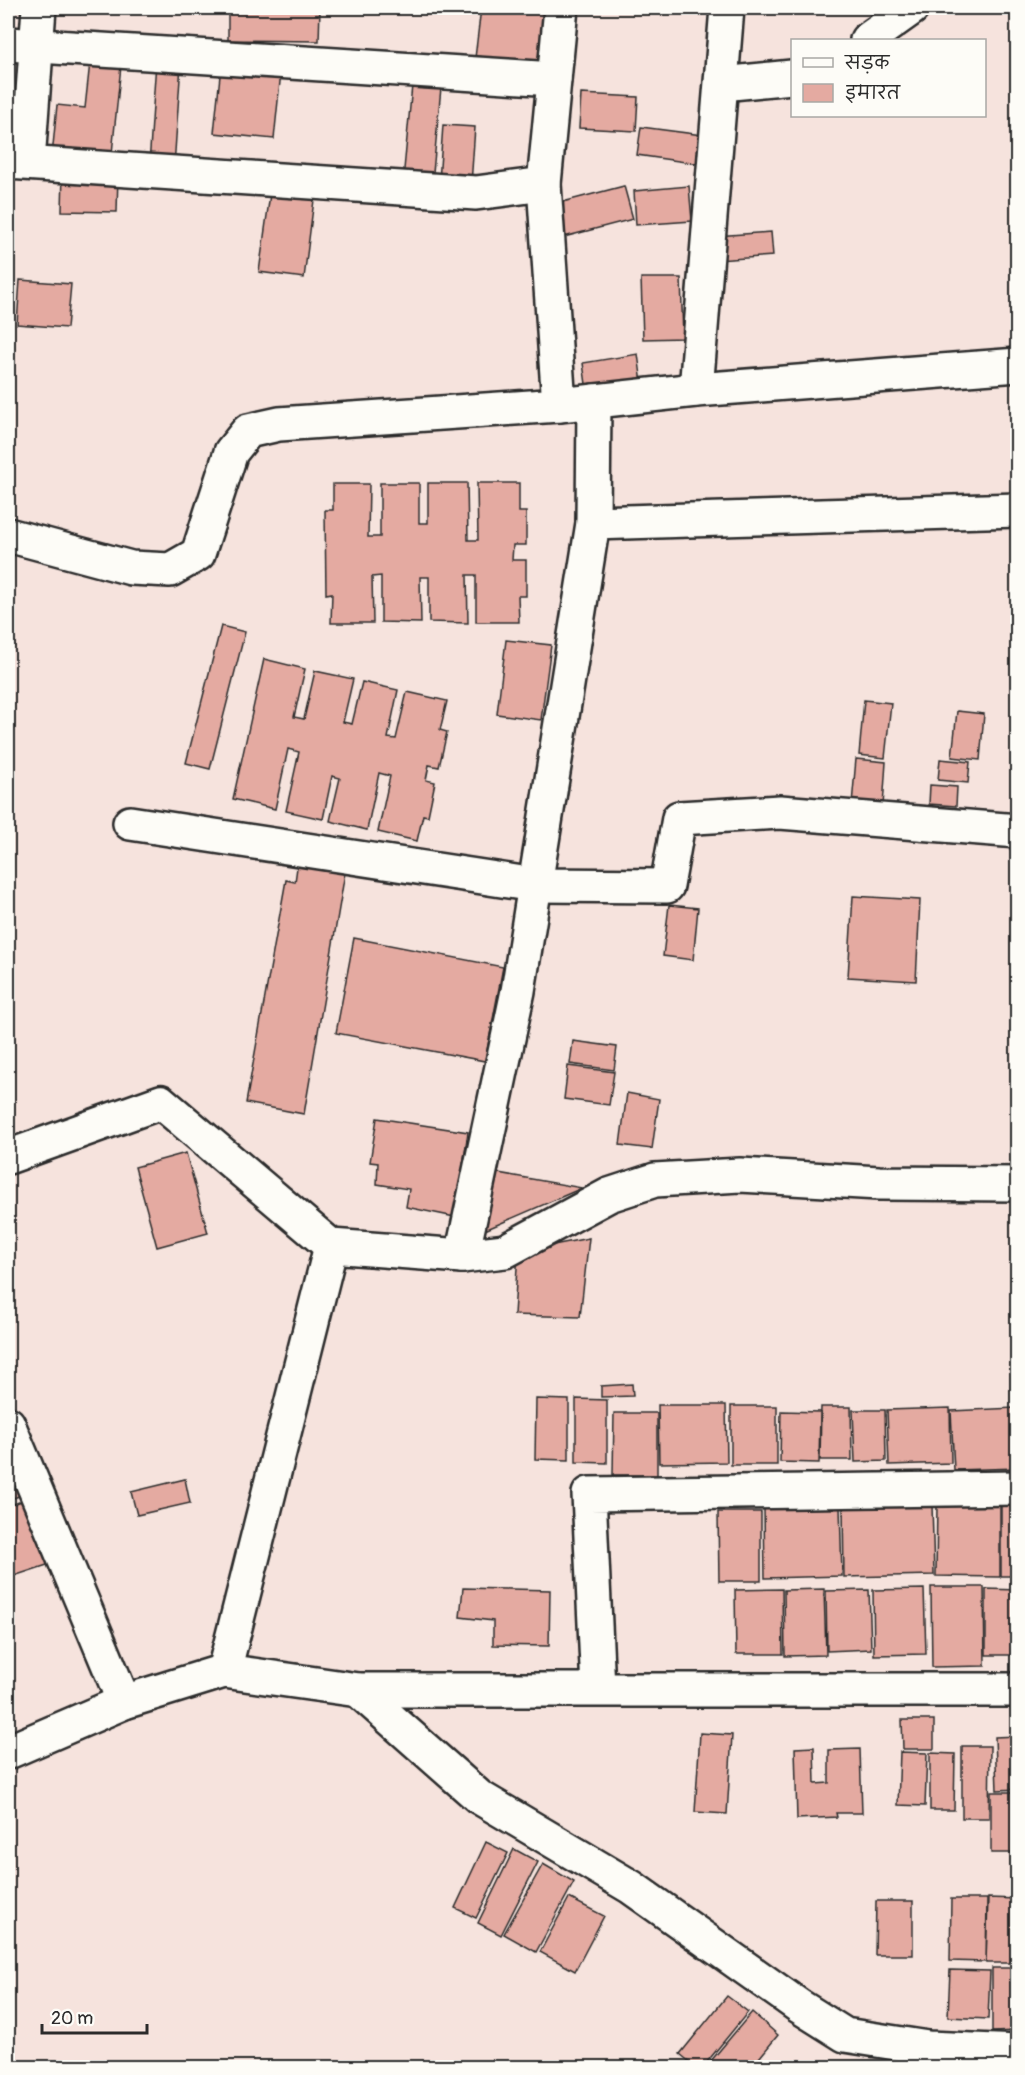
<svg xmlns="http://www.w3.org/2000/svg" width="1025" height="2075" viewBox="0 0 1025 2075" font-family="Pangolin,'Playpen Sans Deva',sans-serif">
  <style>
    .building { fill: #e4aaa1; stroke: #2b2b2b; stroke-width: 1.5 }
    .lines { fill: none; stroke-linecap: round; stroke-linejoin: round }
    .minor-casing { stroke: #2b2b2b; stroke-width: 38 }
    .minor { stroke: #fdfcf7; stroke-width: 33 }
  </style>
  <rect width="100%" height="100%" fill="#f6e3dd"/>
  <filter id="ink" filterUnits="userSpaceOnUse"><feTurbulence type="fractalNoise" baseFrequency=".0167" numOctaves="2"/><feDisplacementMap in="SourceGraphic" scale="12" xChannelSelector="R" yChannelSelector="G"/><feConvolveMatrix kernelMatrix="1 2 1 2 8 2 1 2 1" color-interpolation-filters="sRGB"/></filter>
  <g filter="url(#ink)">
    <g class="building">
      <polygon points="228,8 320,8 319,41 228,40"/>
      <polygon points="481,8 545,8 539,65 475,58"/>
      <polygon points="91,53 122,56 111,163 52,156 57,105 85,108"/>
      <polygon points="156,62 181,64 174,166 149,165"/>
      <polygon points="221,66 281,72 274,139 214,133"/>
      <polygon points="413,75 442,77 432,183 403,180"/>
      <polygon points="581,94 638,97 636,131 579,128"/>
      <polygon points="443,125 475,127 471,184 439,181"/>
      <polygon points="641,127 702,135 699,164 637,155"/>
      <polygon points="63,173 118,174 117,212 62,211"/>
      <polygon points="624,186 633,219 560,238 551,205"/>
      <polygon points="689,186 692,221 636,225 634,191"/>
      <polygon points="270,194 314,200 304,278 259,272"/>
      <polygon points="771,232 773,256 717,260 716,236"/>
      <polygon points="641,278 681,278 683,338 643,339"/>
      <polygon points="20,280 71,284 67,328 17,324"/>
      <polygon points="638,354 642,383 587,391 583,363"/>
      <polygon points="380,483 419,483 419,523 428,523 428,483 467,483 468,540 478,540 477,483 519,483 519,512 526,512 526,545 513,545 512,560 526,560 526,596 518,596 519,622 476,622 476,575 467,575 468,623 429,622 429,577 420,577 421,623 381,622 381,576 372,577 373,623 331,623 332,593 326,594 325,510 333,510 333,484 369,484 368,537 380,537"/>
      <polygon points="221,626 245,632 210,769 186,763"/>
      <polygon points="506,640 551,645 541,720 497,714"/>
      <polygon points="264,659 305,669 294,717 304,719 315,671 353,679 343,722 352,724 362,682 398,690 388,738 396,739 407,692 447,701 440,730 447,732 439,767 429,765 426,780 435,782 428,816 423,815 417,841 378,832 390,776 379,773 367,830 330,821 340,778 332,776 323,819 286,811 299,752 288,749 275,809 233,799"/>
      <polygon points="864,700 891,703 885,758 859,755"/>
      <polygon points="957,711 984,714 980,760 952,757"/>
      <polygon points="856,759 886,762 883,806 852,804"/>
      <polygon points="940,759 970,762 968,783 938,780"/>
      <polygon points="930,785 957,787 956,806 929,804"/>
      <polygon points="298,860 346,867 304,1114 246,1103 286,880 295,882"/>
      <polygon points="853,896 920,900 916,981 848,977"/>
      <polygon points="669,905 698,908 693,960 663,956"/>
      <polygon points="354,938 503,967 485,1061 336,1033"/>
      <polygon points="573,1041 617,1047 614,1070 570,1064"/>
      <polygon points="568,1066 614,1072 609,1105 564,1099"/>
      <polygon points="627,1093 659,1099 652,1149 620,1145"/>
      <polygon points="377,1118 468,1132 455,1217 406,1207 409,1189 377,1184 378,1163 370,1162"/>
      <polygon points="186,1153 208,1233 157,1247 135,1167"/>
      <polygon points="487,1171 582,1188 478,1233"/>
      <polygon points="589,1238 580,1317 514,1315 518,1252"/>
      <polygon points="632,1384 633,1396 601,1397 601,1386"/>
      <polygon points="536,1399 569,1400 569,1460 535,1459"/>
      <polygon points="576,1399 607,1400 607,1463 576,1462"/>
      <polygon points="658,1405 726,1405 727,1462 659,1463"/>
      <rect x="731" y="1406" width="46" height="59"/>
      <polygon points="821,1407 851,1407 852,1460 820,1460"/>
      <polygon points="950,1408 951,1463 889,1465 887,1410"/>
      <polygon points="1015,1408 1018,1468 954,1470 951,1411"/>
      <polygon points="853,1410 885,1410 886,1461 855,1462"/>
      <polygon points="781,1411 820,1412 819,1463 780,1462"/>
      <polygon points="614,1413 657,1413 657,1475 613,1475"/>
      <polygon points="8,1465 19,1496 8,1500"/>
      <polygon points="185,1479 190,1503 137,1515 131,1492"/>
      <polygon points="27,1499 50,1564 8,1578 8,1506"/>
      <rect x="1001" y="1501" width="17" height="75"/>
      <polygon points="932,1505 934,1575 844,1577 843,1507"/>
      <polygon points="937,1505 1000,1506 1000,1577 936,1576"/>
      <polygon points="840,1507 842,1576 765,1578 764,1509"/>
      <polygon points="718,1512 761,1512 761,1581 719,1581"/>
      <polygon points="931,1587 984,1587 985,1666 932,1667"/>
      <polygon points="463,1588 550,1590 549,1646 493,1645 493,1621 460,1617"/>
      <polygon points="782,1589 783,1654 736,1654 735,1590"/>
      <polygon points="824,1589 826,1655 785,1656 784,1590"/>
      <polygon points="924,1589 926,1654 874,1655 873,1590"/>
      <polygon points="986,1589 1018,1590 1018,1655 986,1655"/>
      <polygon points="869,1590 871,1649 827,1651 826,1591"/>
      <polygon points="902,1720 934,1720 934,1749 903,1749"/>
      <polygon points="700,1733 732,1735 727,1814 695,1812"/>
      <polygon points="1018,1736 1018,1789 997,1790 995,1737"/>
      <polygon points="962,1746 990,1746 989,1818 962,1818"/>
      <polygon points="814,1747 815,1784 829,1783 829,1750 860,1749 862,1813 836,1813 837,1817 797,1819 795,1748"/>
      <polygon points="900,1752 927,1753 925,1806 898,1805"/>
      <polygon points="930,1753 955,1754 954,1810 930,1810"/>
      <rect x="991" y="1792" width="27" height="61"/>
      <polygon points="486,1842 508,1853 476,1918 455,1908"/>
      <polygon points="514,1849 538,1862 501,1935 478,1923"/>
      <polygon points="543,1864 574,1882 536,1952 504,1934"/>
      <polygon points="569,1898 604,1916 575,1971 540,1952"/>
      <polygon points="988,1898 1018,1899 1018,1963 986,1963"/>
      <polygon points="951,1899 987,1899 986,1962 950,1961"/>
      <polygon points="876,1901 913,1901 913,1955 875,1955"/>
      <polygon points="992,1968 1018,1968 1018,2031 992,2032"/>
      <polygon points="950,1970 990,1971 988,2019 948,2017"/>
      <polygon points="727,1996 748,2012 702,2068 697,2068 680,2054"/>
      <polygon points="752,2012 778,2035 751,2068 705,2068"/>
    </g>
    <g class="lines">
      <g class="minor-casing">
        <g id="minor">
          <polyline points="867,40 912,8"/>
          <polyline points="8,44 554,79"/>
          <polyline points="722,84 792,77"/>
          <polyline points="8,162 476,193 544,184 561,8"/>
          <polyline points="28,162 39,8"/>
          <polyline points="544,184 559,405"/>
          <polyline points="696,390 727,8"/>
          <polyline points="593,523 1018,510"/>
          <polyline points="8,535 131,568 170,570 198,554 231,452 248,431 279,424 559,405 696,390 1018,365"/>
          <polyline points="130,823 535,885 667,886 679,818 780,812 1018,831"/>
          <polyline points="8,1157 161,1102 331,1246 462,1256 505,1251 609,1195 655,1180 740,1175 879,1183 1018,1184"/>
          <polyline points="462,1256 518,991 593,523 594,401"/>
          <polyline points="8,1424 124,1702"/>
          <polyline points="224,1671 331,1246"/>
          <polyline points="598,1689 589,1494 1018,1488"/>
          <polyline points="358,1690 479,1797 631,1887 799,2006 845,2035 928,2048 1018,2052"/>
          <polyline points="8,1752 124,1702 224,1671 358,1690 1018,1690"/>
        </g>
      </g>
      <use href="#minor" class="minor"/>
    </g>
  </g>
  <rect width="1025" height="2075" fill="none" stroke="#fdfcf7" stroke-width="30"/>
  <rect x="15" y="15" width="995" height="2045" fill="none" stroke="#2b2b2b" stroke-width="2" filter="url(#ink)"/>
  <rect x="791" y="39" width="195" height="78" fill="#fdfcf7" stroke="#a9a8a5" stroke-width="1.5"/>
  <rect x="803" y="58" width="30" height="9" fill="#fdfcf7" stroke="#a9a8a5" stroke-width="1.5"/>
  <text x="845" y="69" font-size="18" fill="#2b2b2b">सड़क</text>
  <rect x="803" y="84" width="30" height="18" fill="#e4aaa1" stroke="#a9a8a5" stroke-width="1.5"/>
  <text x="845" y="99" font-size="18" fill="#2b2b2b">इमारत</text>
  <path d="M42 2024v9h105v-9" fill="none" stroke="#2b2b2b" stroke-width="3"/>
  <text x="51" y="2024" font-size="18" fill="#2b2b2b" stroke="#fdfcf7" stroke-width="4.5" paint-order="stroke">20 m</text>
</svg>
